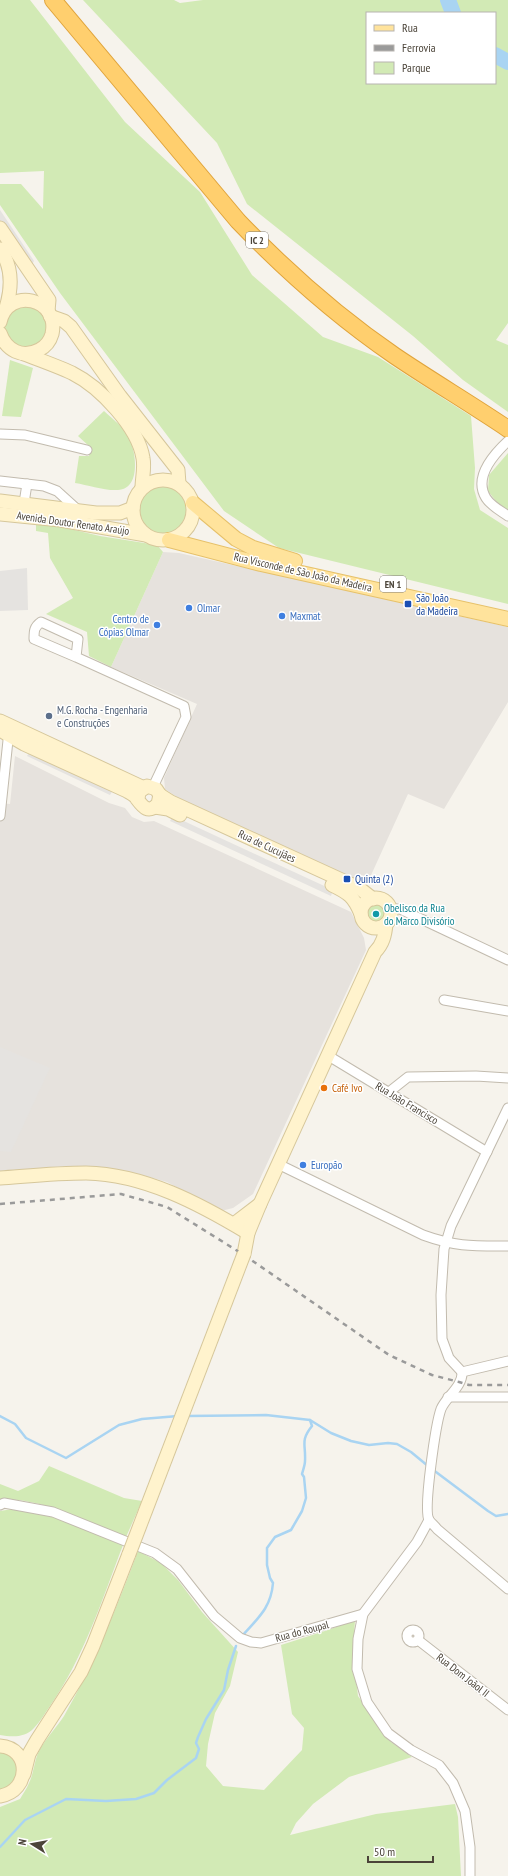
<svg xmlns="http://www.w3.org/2000/svg" width="508" height="1876" viewBox="0 0 508 1876" font-family="'PT Sans Narrow',sans-serif">
  <style>
    .industrial { fill: #e6e2dd }
    .green { fill: #d2eab5; fill-rule: evenodd }
    .parking { fill: #e5e3e0 }
    .lines { fill: none; stroke-linecap: round; stroke-linejoin: round }
    .stream { stroke: #a9d4f2; stroke-width: 2.5 }
    .river { stroke: #a9d4f2; stroke-width: 16 }
    .street-casing { stroke: #c2bbae; stroke-width: 11 }
    .secondary-casing { stroke: #d6c79b; stroke-width: 15 }
    .primary-casing { stroke: #e6c16a; stroke-width: 16 }
    .highway-casing { stroke: #e0a43c; stroke-width: 18 }
    .street { stroke: #fff; stroke-width: 9 }
    .secondary { stroke: #fff3cd; stroke-width: 13 }
    .primary { stroke: #ffe39c; stroke-width: 14 }
    .highway { stroke: #ffcf6e; stroke-width: 16 }
    .rail { stroke: #9a9a9a; stroke-width: 2.5; stroke-dasharray: 5 5; stroke-linecap: butt }
    .secondary-bridge-casing { stroke: #d6c79b; stroke-width: 15; stroke-linecap: butt }
    .secondary-bridge { stroke: #fff3cd; stroke-width: 13 }
    .transit-dot { fill: #1a4fb4; stroke: #fff; stroke-width: 1.5 }
    .shop-dot { fill: #3f7fe0; stroke: #fff; stroke-width: 1.5 }
    .service-dot { fill: #5c6f8a; stroke: #fff; stroke-width: 1.5 }
    .culture-dot { fill: #0f9aa8; stroke: #fff; stroke-width: 1.5 }
    .food-dot { fill: #e8710a; stroke: #fff; stroke-width: 1.5 }
    .labels { text-anchor: middle; stroke-width: 3; stroke-linejoin: round; paint-order: stroke }
    .shield { fill: #fff; stroke: #817c74; stroke-width: 1 }
    .shield-label { font-size: 10px; font-weight: bold; fill: #4b4439 }
    .street-label { font-size: 11px; fill: #4b4439; stroke: #fff }
    .transit-label { font-size: 11px; fill: #164399; stroke: #fff; text-anchor: start }
    .shop-label { font-size: 11px; fill: #366cbe; stroke: #fff; text-anchor: start }
    .service-label { font-size: 11px; fill: #4e5e75; stroke: #fff; text-anchor: start }
    .culture-label { font-size: 11px; fill: #0d838f; stroke: #fff; text-anchor: start }
    .food-label { font-size: 11px; fill: #c56008; stroke: #fff; text-anchor: start }
  </style>
  <rect width="100%" height="100%" fill="#f6f3ec"/>
  <g class="industrial">
    <polygon points="163,552 179,553 508,627 508,702 444,809 408,794 367,884 180,799 165,789 164,778 197,704 111,667"/>
    <polygon points="15,756 109,803 125,808 132,817 144,822 154,821 351,912 364,938 366,950 253,1194 233,1208 221,1211 167,1182 127,1171 84,1166 0,1172 0,803 10,804"/>
  </g>
  <g class="green">
    <polygon points="0,0 30,0 125,122 200,192 252,275 323,337 378,357 471,416 475,468 474,489 480,510 508,528 508,604 279,548 224,511 60,293 0,205 0,184 21,184 43,209 44,171 0,173"/>
    <path d="M83 0H174L180 3 203 0H508V323L496 340 508 345V412L463 380 413 336 247 204 217 143ZM367 13H495V83H367Z"/>
    <circle cx="26" cy="327" r="21"/>
    <polygon points="10,360 33,368 21,417 2,416"/>
    <path d="M104 411C111 418 120 424 126 432 136 446 143 489 118 490 105 491 88 485 75 483L79 456H89L90 447 78 436Z"/>
    <polygon points="508,453 508,512 499,505 488,491 489,475"/>
    <circle cx="163" cy="510" r="25"/>
    <polygon points="36,521 100,536 157,545 163,552 111,667 89,656 87,632 46,614 73,598 50,558 48,533 36,531"/>
    <circle cx="377" cy="913" r="10"/>
    <path d="M49 1466 124 1498 142 1501 126 1537C91 1523 37 1496 0 1500V1484L18 1491 39 1481Z"/>
    <path d="M19 1508 53 1517 123 1545C102 1600 84 1657 50 1706 45 1713 40 1722 34 1728 25 1738 12 1737 0 1735V1511Z"/>
    <path d="M138 1551 161 1563 178 1580 202 1612 238 1652 230 1686 215 1713 208 1744 206 1766 223 1786 264 1790 302 1750 304 1728 292 1714 281 1645 328 1630 355 1620 353 1651 358 1696 391 1742 412 1757 349 1777 313 1804 296 1823 290 1835 376 1814 455 1804 458 1817 461 1876H0V1807L20 1799C23 1794 27 1788 29 1783 34 1773 34 1761 39 1751 46 1738 56 1728 64 1716 94 1664 117 1607 138 1551Z"/>
    <path d="M0 1752C16 1757 18 1762 18 1778L0 1792Z"/>
  </g>
  <g class="parking">
    <polygon points="0,210 34,261 30,267 0,222"/>
    <polygon points="27,568 28,610 0,611 0,571"/>
    <polygon points="30,751 113,790 110,795 27,756"/>
    <polygon points="173,816 333,890 331,896 170,821"/>
    <polygon points="0,1047 50,1068 11,1152 0,1151"/>
  </g>
  <g class="lines">
    <g class="stream">
      <polyline points="0,1416 15,1424 26,1438 66,1458 119,1425 142,1419 178,1416"/>
      <polyline points="187,1416 266,1415 310,1420 331,1433 351,1441 369,1445 388,1443 397,1444 411,1452 428,1466"/>
      <polyline points="432,1469 488,1511 496,1516 508,1514"/>
      <path d="M242 1636C258 1618 271 1608 273 1583L270 1578 267 1565V1548L275 1537 291 1530 302 1511 306 1498 304 1477 302 1474C303 1470 305 1465 305 1461 306 1444 300 1441 312 1426L310 1420"/>
      <polyline points="0,1847 25,1820 66,1799 106,1801 136,1799 154,1793 167,1780 196,1758 199,1749 196,1743 198,1737 206,1719 224,1690 228,1670 236,1646"/>
    </g>
    <g class="river">
      <polyline points="448,0 453,13"/>
      <polyline points="495,55 508,62"/>
    </g>
    <g class="street-casing">
      <g id="street">
        <polyline points="0,434 25,435 87,450"/>
        <path d="M508 441C494 454 473 477 486 498 491 506 501 511 508 516"/>
        <polyline points="0,481 44,486 57,491 78,510"/>
        <polyline points="24,503 27,484"/>
        <path d="M76 657 34 639C34 631 34 627 41 622L78 639 76 657 184 706 186 717 153 787"/>
        <polyline points="0,816 9,731"/>
        <polyline points="390,909 400,909 508,960"/>
        <polyline points="444,1000 508,1011"/>
        <polyline points="327,1055 487,1152"/>
        <polyline points="389,1092 408,1077 476,1076 508,1078"/>
        <path d="M278 1164 423 1235C456 1247 474 1246 508 1246"/>
        <polyline points="462,1372 449,1358 442,1339 441,1295 444,1249 451,1226 508,1108"/>
        <path d="M462 1372C463 1386 446 1397 441 1409 436 1423 423 1509 429 1520 431 1523 435 1526 437 1529L508 1589"/>
        <polyline points="462,1372 508,1361"/>
        <polyline points="448,1397 508,1397"/>
        <polyline points="0,1505 4,1503 53,1512 155,1553 177,1569 214,1616 240,1638 251,1642 261,1643 363,1614"/>
        <polyline points="429,1520 417,1542 363,1614 358,1639 357,1669 367,1702 388,1733 411,1750 439,1765 453,1783 465,1811 470,1847 470,1876"/>
        <circle cx="413" cy="1636" r="6"/>
        <polyline points="418,1640 508,1710"/>
      </g>
    </g>
    <g class="secondary-casing">
      <g id="secondary">
        <polyline points="0,228 49,300 48,311"/>
        <path d="M0 249C13 267 12 288 6 308"/>
        <polyline points="50,316 64,321 71,327 120,396 178,470 179,484"/>
        <path d="M0 322C8 286 60 298 52 334 50 341 45 347 39 350 22 359 6 350 0 333"/>
        <path d="M24 354C40 360 57 366 72 373 100 387 138 427 143 458 145 468 142 478 142 488"/>
        <circle cx="163" cy="510" r="30"/>
        <polyline points="0,501 96,513 120,513 133,508"/>
        <polyline points="0,514 60,520 146,535"/>
        <polyline points="0,721 144,788"/>
        <path d="M0 730 24 744 127 791C130 793 135 795 137 799 143 807 148 814 158 804L160 795 156 789 147 786 139 792 138 799"/>
        <polyline points="160,795 171,802 359,888 373,899"/>
        <polyline points="155,807 168,809 180,815"/>
        <path d="M332 885C349 893 354 897 361 914"/>
        <circle cx="376" cy="913" r="15"/>
        <path d="M0 1178C28 1176 57 1173 86 1173 144 1174 200 1204 248 1233"/>
        <polyline points="234,1224 260,1204"/>
        <path d="M244 1254 248 1233 260 1204 375 952C383 944 385 935 386 924"/>
        <path d="M0 1746C31 1748 31 1791 0 1796"/>
        <polyline points="24,1774 29,1754 37,1740 81,1672 93,1646 129,1554"/>
      </g>
    </g>
    <g class="primary-casing">
      <g id="primary">
        <polyline points="193,503 236,539 253,548 295,561"/>
        <polyline points="169,540 261,564 508,619"/>
      </g>
    </g>
    <g class="highway-casing">
      <path id="highway" d="M53 0 238 221C286 271 338 317 395 356 432 381 471 404 508 429"/>
    </g>
    <use href="#street" class="street"/>
    <use href="#secondary" class="secondary"/>
    <use href="#primary" class="primary"/>
    <use href="#highway" class="highway"/>
    <polyline class="rail" points="0,1204 121,1194 167,1207 244,1255 389,1355 432,1375 459,1382 469,1385 508,1385"/>
    <g class="secondary-bridge-casing">
      <polyline id="secondary-bridge" points="129,1554 244,1254"/>
    </g>
    <use href="#secondary-bridge" class="secondary-bridge"/>
  </g>
  <g class="transit-dot">
    <rect x="404" y="600" width="8" height="8" rx="2"/>
    <rect x="343" y="875" width="8" height="8" rx="2"/>
  </g>
  <g class="shop-dot">
    <circle cx="189" cy="608" r="4"/>
    <circle cx="282" cy="616" r="4"/>
    <circle cx="157" cy="625" r="4"/>
    <circle cx="303" cy="1165" r="4"/>
  </g>
  <circle class="service-dot" cx="49" cy="716" r="4"/>
  <circle class="culture-dot" cx="376" cy="914" r="4"/>
  <circle class="food-dot" cx="324" cy="1088" r="4"/>
  <g class="labels">
    <g class="shield">
      <rect x="246" y="232" width="22" height="16" rx="3"/>
      <rect x="380" y="576" width="26" height="16" rx="3"/>
    </g>
    <g class="shield-label">
      <text x="257" y="244">IC 2</text>
      <text x="393" y="588">EN 1</text>
    </g>
    <g class="street-label">
      <text transform="translate(73 523) rotate(8)" y="4">Avenida Doutor Renato Araújo</text>
      <text transform="translate(303 572) rotate(13)" y="4">Rua Visconde de São João da Madeira</text>
      <text transform="translate(267 846) rotate(25)" y="4">Rua de Cucujães</text>
      <text transform="translate(407 1103) rotate(31)" y="4">Rua João Francisco</text>
      <text transform="translate(302 1631) rotate(-15)" y="4">Rua do Roupal</text>
      <text transform="translate(463 1675) rotate(38)" y="4">Rua Dom Joãol II</text>
    </g>
    <g class="transit-label">
      <text x="416" y="602">São João<tspan x="416" dy="13">da Madeira</tspan></text>
      <text x="355" y="883">Quinta (2)</text>
    </g>
    <g class="shop-label">
      <text x="197" y="612">Olmar</text>
      <text x="290" y="620">Maxmat</text>
      <text x="149" y="623" text-anchor="end">Centro de<tspan x="149" dy="13">Cópias Olmar</tspan></text>
      <text x="311" y="1169">Europão</text>
    </g>
    <g class="service-label">
      <text x="57" y="714">M.G. Rocha - Engenharia<tspan x="57" dy="13">e Construções</tspan></text>
    </g>
    <g class="culture-label">
      <text x="384" y="912">Obelisco da Rua<tspan x="384" dy="13">do Marco Divisório</tspan></text>
    </g>
    <g class="food-label">
      <text x="332" y="1092">Café Ivo</text>
    </g>
  </g>
  <rect x="366" y="12" width="130" height="72" fill="#ffffff" stroke="#b7b4b0"/>
  <rect x="374" y="25" width="20" height="6" fill="#ffe39c" stroke="#b7b4b0"/>
  <text x="402" y="32" font-size="12" fill="#4b4439">Rua</text>
  <rect x="374" y="45" width="20" height="6" fill="#9a9a9a" stroke="#b7b4b0"/>
  <text x="402" y="52" font-size="12" fill="#4b4439">Ferrovia</text>
  <rect x="374" y="62" width="20" height="12" fill="#d2eab5" stroke="#b7b4b0"/>
  <text x="402" y="72" font-size="12" fill="#4b4439">Parque</text>
  <g transform="translate(32 1844) rotate(281)" stroke="#ffffff" stroke-width="3" paint-order="stroke">
  <path d="M0-3L7 15L0 10L-7 15Z" fill="#4b4439"/>
  <text y="-6" font-size="11" font-weight="bold" text-anchor="middle" fill="#4b4439">N</text>
  </g>
  <path d="M368 1856v6h65v-6" fill="none" stroke="#4b4439" stroke-width="2"/>
  <text x="374" y="1856" font-size="12" fill="#4b4439" stroke="#ffffff" stroke-width="3" paint-order="stroke">50 m</text>
</svg>
